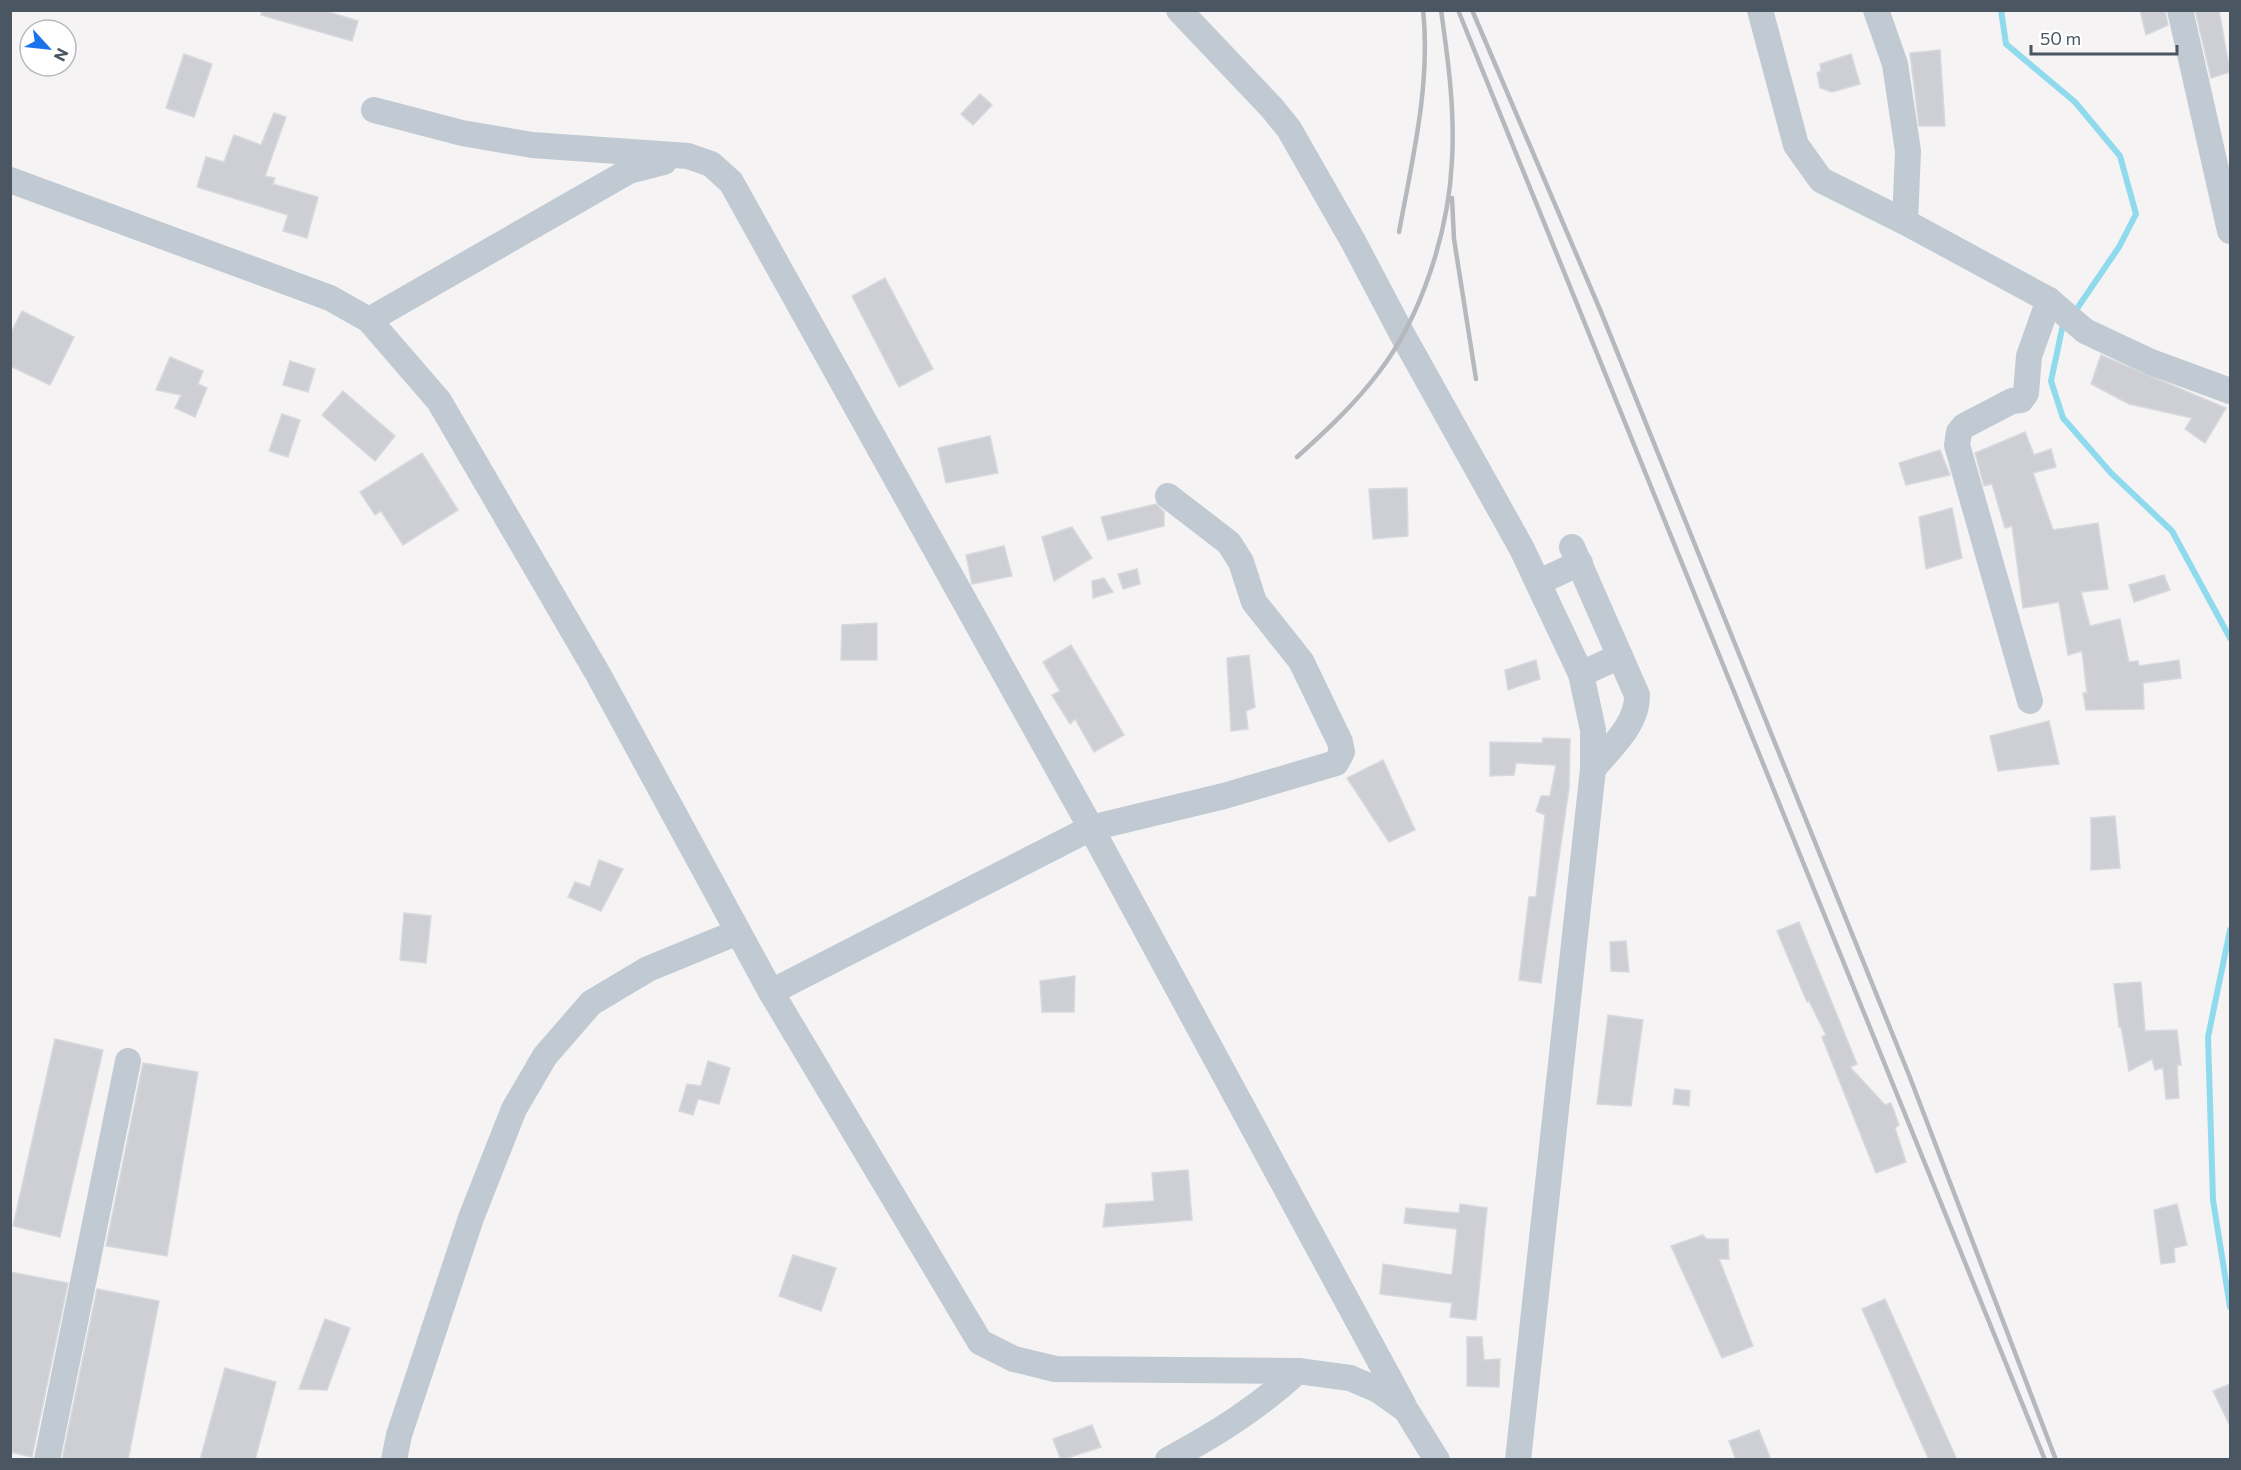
<svg xmlns="http://www.w3.org/2000/svg" width="2241" height="1470" viewBox="0 0 2241 1470" font-family="Commissioner,sans-serif">
  <style>
    .lines { fill: none; stroke-linecap: round; stroke-linejoin: round }
    .stream { stroke: #90daee; stroke-width: 6 }
    .building { fill: #cdcfd5; stroke: #d7d9de; stroke-width: 1.5 }
    .minor { stroke: #c1cad2; stroke-width: 26 }
    .rail { stroke: #b5b8bd; stroke-width: 4.5 }
  </style>
  <rect width="100%" height="100%" fill="#f5f3f3"/>
  <g class="lines">
    <g class="stream">
      <polyline points="2001,10 2006,44 2075,102 2120,156 2136,214 2119,247 2074,313"/>
      <polyline points="2066,323 2062,329 2051,381 2063,418 2111,473 2172,531 2230,638"/>
      <polyline points="2230,930 2208,1037 2213,1200 2230,1307"/>
    </g>
  </g>
  <g class="building">
    <polygon points="262,10 323,10 358,21 352,41 261,15"/>
    <polygon points="2140,10 2165,10 2168,25 2146,35"/>
    <polygon points="2195,10 2219,10 2230,72 2211,78"/>
    <polygon points="1940,50 1945,126 1919,126 1910,53"/>
    <polygon points="184,54 212,64 194,117 166,108"/>
    <polygon points="1851,54 1860,84 1832,92 1820,88 1817,73 1821,71 1820,64"/>
    <polygon points="980,94 992,105 973,125 961,114"/>
    <polygon points="274,113 286,117 265,176 275,178 273,184 318,197 307,238 283,231 288,215 197,187 206,157 224,162 234,135 261,145"/>
    <polygon points="885,278 933,369 899,387 852,296"/>
    <polygon points="22,311 74,337 50,385 10,366 10,335"/>
    <polygon points="2101,355 2226,408 2205,443 2185,429 2192,418 2129,404 2091,384"/>
    <polygon points="170,357 203,371 198,384 207,388 195,417 175,408 181,395 156,390"/>
    <polygon points="290,361 315,369 308,392 283,385"/>
    <polygon points="343,391 395,436 375,461 322,415"/>
    <polygon points="282,414 300,420 288,457 269,451"/>
    <polygon points="2025,432 2034,455 2051,449 2056,467 2033,473 2053,530 2098,523 2108,589 2081,592 2090,626 2120,619 2129,662 2138,661 2139,666 2179,660 2181,678 2143,683 2144,709 2086,710 2083,693 2087,693 2082,651 2068,655 2059,602 2023,608 2012,526 2005,528 1992,484 1984,486 1975,453"/>
    <polygon points="990,436 998,473 946,483 938,448"/>
    <polygon points="1940,450 1950,475 1906,485 1899,463"/>
    <polygon points="422,453 458,510 403,545 381,511 375,515 360,492"/>
    <polygon points="1407,488 1408,536 1373,539 1369,489"/>
    <polygon points="1156,504 1164,512 1164,526 1108,540 1101,517"/>
    <polygon points="1952,508 1962,558 1926,569 1919,517"/>
    <polygon points="1072,527 1092,558 1054,581 1042,537"/>
    <polygon points="1004,546 1012,576 972,584 966,555"/>
    <polygon points="1137,569 1140,584 1123,589 1118,574"/>
    <polygon points="2164,575 2170,590 2134,602 2129,585"/>
    <polygon points="1104,578 1113,592 1093,598 1092,581"/>
    <polygon points="877,623 877,660 841,660 842,625"/>
    <polygon points="1071,645 1124,735 1094,752 1075,719 1070,724 1052,695 1060,691 1043,662"/>
    <polygon points="1249,655 1255,707 1246,711 1248,729 1231,731 1227,658"/>
    <polygon points="1536,660 1540,679 1508,690 1505,670"/>
    <polygon points="2049,721 2059,764 1998,771 1990,736"/>
    <polygon points="1543,738 1570,739 1569,788 1541,983 1519,980 1529,897 1536,897 1545,815 1536,811 1541,796 1550,796 1556,765 1516,763 1514,775 1490,776 1490,742 1542,743"/>
    <polygon points="1383,760 1415,830 1389,842 1347,778"/>
    <polygon points="2115,816 2120,868 2091,870 2091,818"/>
    <polygon points="599,860 623,869 601,911 568,897 575,882 590,887"/>
    <polygon points="404,913 431,916 426,963 400,960"/>
    <polygon points="1799,922 1857,1064 1850,1067 1885,1105 1891,1103 1899,1125 1895,1128 1906,1162 1876,1173 1822,1037 1826,1035 1809,1001 1807,1002 1777,931"/>
    <polygon points="1626,941 1629,972 1611,971 1610,942"/>
    <polygon points="1075,976 1074,1012 1042,1012 1040,981"/>
    <polygon points="2141,982 2145,1031 2177,1030 2181,1065 2177,1065 2179,1098 2166,1099 2163,1068 2155,1070 2152,1059 2129,1071 2121,1027 2119,1027 2114,984"/>
    <polygon points="1608,1015 1643,1020 1631,1106 1597,1104"/>
    <polygon points="55,1039 103,1050 60,1237 13,1226"/>
    <polygon points="708,1061 730,1068 719,1104 698,1099 693,1115 679,1111 687,1084 701,1086"/>
    <polygon points="143,1063 198,1072 167,1256 106,1246"/>
    <polygon points="1675,1089 1690,1091 1689,1106 1673,1104"/>
    <polygon points="1188,1170 1192,1220 1103,1227 1106,1204 1154,1201 1152,1173"/>
    <polygon points="1460,1204 1487,1208 1476,1320 1450,1317 1452,1303 1380,1294 1383,1264 1452,1275 1457,1229 1404,1223 1406,1208 1459,1213"/>
    <polygon points="2177,1204 2187,1245 2174,1248 2175,1262 2161,1264 2154,1210"/>
    <polygon points="1703,1235 1706,1239 1728,1239 1729,1259 1719,1259 1753,1346 1722,1358 1671,1246"/>
    <polygon points="793,1255 836,1268 821,1311 779,1296"/>
    <polygon points="10,1272 68,1283 32,1457 10,1452"/>
    <polygon points="97,1289 159,1301 128,1460 62,1460"/>
    <polygon points="1885,1299 1957,1460 1929,1460 1862,1309"/>
    <polygon points="325,1319 350,1328 327,1390 299,1389"/>
    <polygon points="1467,1337 1482,1337 1484,1360 1500,1359 1499,1387 1467,1386"/>
    <polygon points="225,1368 276,1382 255,1460 200,1460"/>
    <polygon points="2230,1384 2230,1426 2213,1391"/>
    <polygon points="1092,1425 1101,1447 1061,1460 1053,1439"/>
    <polygon points="1759,1430 1771,1460 1736,1460 1729,1441"/>
  </g>
  <g class="lines">
    <g class="minor">
      <polyline points="1179,10 1272,108 1289,129 1353,241 1402,334 1522,549 1581,674 1593,730 1593,769 1518,1460"/>
      <polyline points="1760,10 1796,145 1821,180 1905,222 2049,300 2085,331 2151,362 2230,391"/>
      <polyline points="1876,10 1895,64 1908,151 1905,222"/>
      <polyline points="2180,10 2230,231"/>
      <polyline points="374,110 462,133 532,145 688,156 711,164 731,182 1091,828 1403,1404"/>
      <polyline points="10,180 330,298 369,320 439,401 598,674 771,992 980,1342 1014,1359 1055,1369 1298,1371 1350,1378 1378,1390 1406,1410 1437,1460"/>
      <polyline points="369,320 629,171 664,162"/>
      <path d="M1572 547 1637 695C1638 724 1610 748 1593 769"/>
      <polyline points="1539,582 1580,563"/>
      <polyline points="1581,674 1620,656"/>
      <polyline points="2030,701 1957,445 1959,432 1964,426 2012,401 2021,400 2026,393 2029,356 2049,300"/>
      <polyline points="771,992 1091,828 1224,796 1336,763 1342,752 1340,742 1301,661 1254,602 1241,562 1229,543 1168,496"/>
      <polyline points="47,1460 128,1061"/>
      <polyline points="394,1460 399,1435 471,1218 514,1109 545,1056 591,1003 648,969 738,932"/>
      <path d="M1168 1460C1216 1434 1258 1408 1298 1371"/>
    </g>
    <g class="rail">
      <polyline points="1458,10 2045,1460"/>
      <polyline points="1472,10 1601,312 1909,1075 2056,1460"/>
      <polyline points="1452,198 1454,239 1476,379"/>
      <path d="M1399 232C1412 161 1431 84 1423 10"/>
      <path d="M1297 457C1327 430 1355 404 1379 372 1422 316 1449 230 1452 160 1455 110 1448 59 1441 10"/>
    </g>
  </g>
  <rect width="2241" height="1470" fill="none" stroke="#4a5661" stroke-width="24"/>
  <g transform="translate(48 48) rotate(117)"><circle r="28" fill="#ffffff" stroke="#b7bbc0" stroke-width="1.5"/>
  <path d="M0-4.5L10 22L0 15L-10 22Z" fill="#1a73e8"/>
  <text y="-9" font-size="16" font-weight="bold" text-anchor="middle" fill="#4a5661">N</text>
  </g>
  <path d="M2031 45v9h146v-9" fill="none" stroke="#4a5661" stroke-width="3"/>
  <text x="2040" y="45" font-size="18" fill="#4a5661" stroke="#ffffff" stroke-width="4.5" paint-order="stroke">50 m</text>
</svg>
